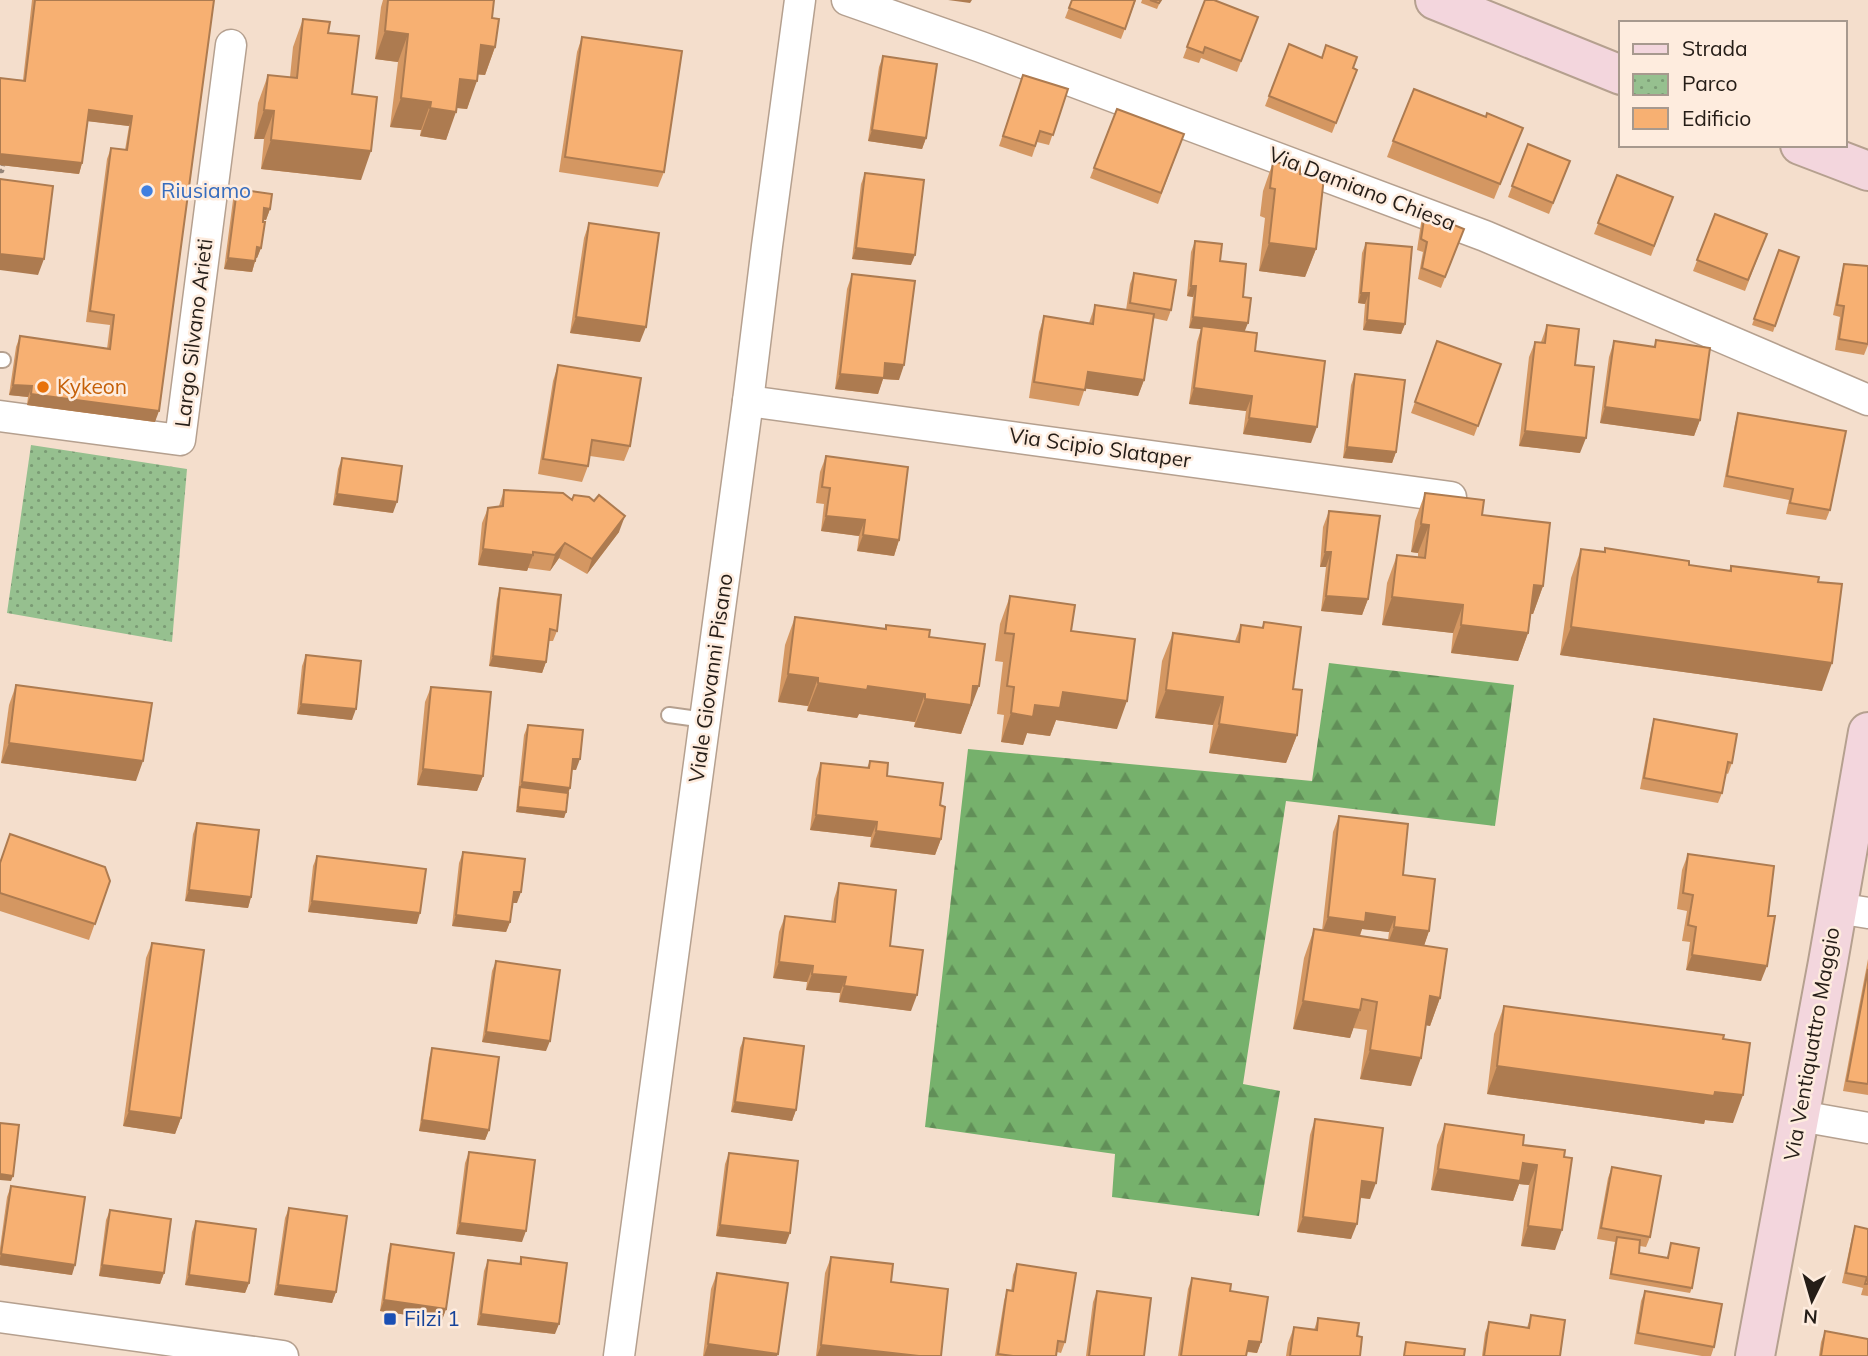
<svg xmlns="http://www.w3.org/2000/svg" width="1868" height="1356" viewBox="0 0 1868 1356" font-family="Mulish,sans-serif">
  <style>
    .forest { fill: url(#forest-firs) }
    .park { fill: url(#park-dots) }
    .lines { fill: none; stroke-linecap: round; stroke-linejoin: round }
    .lane-casing { stroke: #b5a08f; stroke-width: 18 }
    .street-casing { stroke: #b5a08f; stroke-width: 33 }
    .secondary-casing { stroke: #b5a08f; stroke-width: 42 }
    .path { stroke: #958579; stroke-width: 4.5; stroke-dasharray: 3.5 3.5; stroke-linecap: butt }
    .lane { stroke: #fff; stroke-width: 14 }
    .street { stroke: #fff; stroke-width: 30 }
    .secondary { stroke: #f3d6dd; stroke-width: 38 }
    .wall { fill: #d49762; fill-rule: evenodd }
    .shaded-wall { fill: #ad7b50 }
    .building { fill: #f7b072; stroke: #ad7b50; stroke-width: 2 }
    .shop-dot { fill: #3f7fe0; stroke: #feecde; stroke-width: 2.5 }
    .food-dot { fill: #e8710a; stroke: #feecde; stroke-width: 2.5 }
    .transit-dot { fill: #1a4fb4; stroke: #feecde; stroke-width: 2.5 }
    .labels { text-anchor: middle; stroke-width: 5; stroke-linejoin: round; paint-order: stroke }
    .street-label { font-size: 21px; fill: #251d17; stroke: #feecde }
    .shop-label { font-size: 21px; fill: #366cbe; stroke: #feecde; text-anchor: start }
    .food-label { font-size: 21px; fill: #c56008; stroke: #feecde; text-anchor: start }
    .transit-label { font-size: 21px; fill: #164399; stroke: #feecde; text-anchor: start }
  </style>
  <defs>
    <pattern id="forest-firs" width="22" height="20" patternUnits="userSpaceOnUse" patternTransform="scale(1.75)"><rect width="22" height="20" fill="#76b16c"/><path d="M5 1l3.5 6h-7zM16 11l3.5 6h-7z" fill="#618f58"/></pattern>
    <pattern id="park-dots" width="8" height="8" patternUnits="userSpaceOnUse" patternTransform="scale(1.75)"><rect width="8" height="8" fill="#96c08f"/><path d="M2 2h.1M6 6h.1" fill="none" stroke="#7a9b74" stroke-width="1.8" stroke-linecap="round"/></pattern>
  </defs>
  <rect width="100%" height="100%" fill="#f4decc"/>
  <polygon class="forest" points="1329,663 1514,685 1495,826 1286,801 1243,1084 1280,1091 1259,1216 1112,1197 1115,1154 925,1127 968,749 1312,781"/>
  <polygon class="park" points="31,445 187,469 172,642 7,613"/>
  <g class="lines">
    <g class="lane-casing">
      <g id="lane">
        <polyline points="0,360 3,360"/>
        <polyline points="669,715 705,720"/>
      </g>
    </g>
    <g class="street-casing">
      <g id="street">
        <polyline points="847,0 981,47 1485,236 1868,400"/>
        <polyline points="748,401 1451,497"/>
        <polyline points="0,416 180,440 231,45"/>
        <polyline points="1837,908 1868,913"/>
        <polyline points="1800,1116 1868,1128"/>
        <polyline points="0,1317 283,1356"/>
        <polyline points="619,1356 748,401 767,246 800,0"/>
      </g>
    </g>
    <g class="secondary-casing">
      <g id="secondary">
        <polyline points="1435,0 1621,75"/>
        <polyline points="1800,145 1868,171"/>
        <polyline points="1755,1356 1828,962 1868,732"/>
      </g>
    </g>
    <polyline class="path" points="0,171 2,171 3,165"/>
    <use href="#lane" class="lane"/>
    <use href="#street" class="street"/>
    <use href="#secondary" class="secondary"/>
  </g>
  <g class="wall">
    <polygon points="32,0 214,0 155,422 27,405 28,397 9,395 16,347 20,336 107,349 110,325 86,322 107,159 111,148 125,150 129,126 88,121 82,163 79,174 0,165 0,78 23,80"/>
    <polygon points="383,0 494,0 492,18 495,47 485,75 478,74 467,109 456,108 446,140 420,136 421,130 390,127 398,62 375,59 381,7"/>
    <polygon points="1072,0 1136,0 1121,39 1065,18"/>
    <polygon points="1142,0 1161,0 1157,9 1141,3"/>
    <polygon points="1205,0 1258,17 1237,72 1201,58 1199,63 1183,58"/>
    <polygon points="303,19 328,33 352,94 361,180 261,169 264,139 254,139 258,103 268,75 290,77 293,47"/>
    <polygon points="582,37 664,172 658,187 559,172 577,52"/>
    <polygon points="1289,44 1322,58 1357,70 1332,133 1265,106"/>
    <polygon points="883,56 926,138 922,149 868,141 879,67"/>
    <polygon points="1023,75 1068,89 1049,145 1037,142 1032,157 999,146"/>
    <polygon points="1117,109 1184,134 1158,204 1090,178"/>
    <polygon points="1523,128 1494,199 1387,157 1393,141"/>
    <polygon points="1528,144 1570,161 1549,214 1508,197"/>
    <polygon points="1273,162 1300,174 1316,249 1305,277 1259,271 1265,218 1260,216 1263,191"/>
    <polygon points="865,173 911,265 852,259 861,184"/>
    <polygon points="1617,175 1673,197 1651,256 1594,234"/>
    <polygon points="237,189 270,209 266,220 263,219 261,248 257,258 256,258 252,272 224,269 233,200"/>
    <polygon points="1425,213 1464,229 1441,288 1418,279 1423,252 1417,250 1421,223"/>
    <polygon points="1715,214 1767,234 1745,291 1693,271"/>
    <polygon points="589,223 640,342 570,333 584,238"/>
    <polygon points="1195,241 1220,261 1243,297 1245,332 1255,351 1311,443 1243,434 1246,411 1189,404 1197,342 1201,329 1189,328 1193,297 1187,296 1191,252"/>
    <polygon points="1366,243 1405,324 1401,334 1363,330 1365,304 1358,303 1362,253"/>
    <polygon points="1779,250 1799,257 1773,332 1752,325"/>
    <polygon points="1844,264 1868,345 1864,355 1835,350 1840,317 1833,315 1841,275"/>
    <polygon points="1134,273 1171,310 1167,321 1153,318 1144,380 1138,396 1085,388 1079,406 1029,398 1039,332 1044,316 1089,323 1095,305 1126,310 1130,284"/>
    <polygon points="852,274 899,380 883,379 878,394 835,389 847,289"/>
    <polygon points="1547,325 1575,365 1580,453 1519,446 1529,357 1535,342 1541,342"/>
    <polygon points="1656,340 1700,420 1694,436 1600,423 1609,357 1614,341 1654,347"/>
    <polygon points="1437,341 1501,364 1474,436 1411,413"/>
    <polygon points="558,365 630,446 624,461 590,456 588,466 582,482 538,474 553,381"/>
    <polygon points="1355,374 1396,452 1392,463 1343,458 1351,385"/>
    <polygon points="1738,413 1830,510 1826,520 1786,514 1789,500 1723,487 1735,424"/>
    <polygon points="826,456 899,540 894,556 857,551 859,536 821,531 824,504 816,503 820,472"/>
    <polygon points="342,458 393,513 333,505 338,469"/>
    <polygon points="504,490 619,532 587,574 559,558 550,571 528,568 527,571 478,565 482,523 488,508 499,506"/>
    <polygon points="1425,493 1482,515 1543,586 1533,614 1530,614 1528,633 1518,661 1451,653 1453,633 1382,625 1387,583 1397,555 1418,557 1418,553 1411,552 1415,521"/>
    <polygon points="1329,511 1368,599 1362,615 1321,611 1326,567 1320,567 1323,527"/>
    <polygon points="1605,548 1689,565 1729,571 1731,566 1822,691 1560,655 1571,578 1581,549 1604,552"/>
    <polygon points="500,588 557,631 553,641 549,641 546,662 542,673 489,666 497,599"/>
    <polygon points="1010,596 1071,631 1117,729 1056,720 1050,736 1027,733 1023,745 1001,742 1004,715 997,714 1003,662 995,661 1000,624"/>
    <polygon points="795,617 885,629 886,625 929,637 969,714 968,714 961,734 914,727 915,722 859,714 857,718 807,711 808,706 778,702 785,645"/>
    <polygon points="1264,622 1293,689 1297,735 1286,763 1209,753 1213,725 1155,718 1162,661 1173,633 1235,641 1241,625 1262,628"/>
    <polygon points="306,655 352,720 297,714 302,666"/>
    <polygon points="16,685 136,781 1,763 9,705"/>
    <polygon points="431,687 483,776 477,791 417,785 425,702"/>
    <polygon points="1654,719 1732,763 1728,774 1726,773 1722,793 1718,803 1640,789 1651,730"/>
    <polygon points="528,725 576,770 572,770 566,812 564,818 516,812 524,735"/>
    <polygon points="870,761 887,776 940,805 941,839 935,855 870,847 871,837 810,830 816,779 821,763 867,768"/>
    <path d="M1339 816 1403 875 1429 931 1424 945 1440 998 1430 1026 1426 1025 1411 1086 1360 1079 1367 1030 1353 1028 1350 1038 1293 1029 1304 958 1314 929 1322 931 1333 832ZM1362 929 1389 932 1388 940 1360 936Z"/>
    <polygon points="197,823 251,897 248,908 185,901 193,834"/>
    <polygon points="463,852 517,903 513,903 510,922 506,932 452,926 459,863"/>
    <polygon points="1688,854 1768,916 1761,981 1686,970 1690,942 1682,941 1687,911 1677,909 1682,870"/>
    <polygon points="317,856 417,924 308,912 313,866"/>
    <polygon points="0,862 110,881 89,940 0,911"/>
    <polygon points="839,883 890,946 911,1011 839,1002 840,993 806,990 807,982 773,978 779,932 785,916 831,922 834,899"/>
    <polygon points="152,943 181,1118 175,1134 123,1126 146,958"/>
    <polygon points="1868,959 1868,1095 1843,1091"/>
    <polygon points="496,961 546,1051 482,1042 492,971"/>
    <polygon points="1504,1006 1723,1039 1733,1123 1705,1120 1704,1124 1487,1094 1494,1034"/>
    <polygon points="744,1038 796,1110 792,1121 731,1112 740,1048"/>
    <polygon points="432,1048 489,1130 485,1140 419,1131 429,1059"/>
    <polygon points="1315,1119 1370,1199 1360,1198 1351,1239 1297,1232 1310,1135"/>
    <polygon points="1445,1124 1523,1145 1565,1150 1555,1250 1521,1246 1529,1185 1519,1184 1513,1201 1431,1190 1437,1145"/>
    <polygon points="469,1152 522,1242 456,1234 465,1163"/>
    <polygon points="729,1153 786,1244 716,1236 725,1164"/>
    <polygon points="1612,1167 1650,1237 1646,1247 1640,1246 1639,1253 1667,1258 1671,1243 1692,1288 1690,1293 1609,1279 1615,1242 1597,1239 1608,1178"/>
    <polygon points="11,1186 72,1275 0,1265 0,1248 7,1197"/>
    <polygon points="289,1208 336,1292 332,1303 274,1295 285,1218"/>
    <polygon points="110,1210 164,1273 160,1284 99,1276 106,1220"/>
    <polygon points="196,1221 249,1283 245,1293 185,1285 192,1232"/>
    <polygon points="1855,1226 1868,1229 1868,1296 1861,1295 1863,1288 1842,1283 1852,1237"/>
    <polygon points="391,1244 446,1309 442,1320 380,1311 388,1255"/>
    <polygon points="521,1257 555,1334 477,1325 484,1271 488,1260 519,1264"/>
    <polygon points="831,1257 891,1282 941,1356 816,1356 825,1273"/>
    <polygon points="1017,1264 1065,1342 1061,1353 1057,1352 1056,1356 995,1356 1004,1301 1007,1290 1011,1291 1013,1275"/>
    <polygon points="717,1273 778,1354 777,1356 703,1356 711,1289"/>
    <polygon points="1192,1278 1230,1291 1261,1342 1257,1353 1247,1352 1246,1356 1178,1356 1188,1289"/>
    <polygon points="1097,1291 1144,1356 1086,1356 1093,1302"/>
    <polygon points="1645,1291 1714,1347 1711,1356 1702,1356 1634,1344 1641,1301"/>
    <polygon points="1531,1315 1560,1356 1482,1356 1485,1333 1489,1322 1527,1328"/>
    <polygon points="1318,1318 1357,1336 1360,1356 1286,1356 1288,1343 1294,1327 1314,1330"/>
    <polygon points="1825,1331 1868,1356 1819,1356 1821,1342"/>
  </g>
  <g class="shaded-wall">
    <polygon points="948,0 972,0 970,3"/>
    <polygon points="385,31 408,34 398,62 375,59"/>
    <polygon points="481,45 495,47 485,75 471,74"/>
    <polygon points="460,79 477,81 467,109 450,107"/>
    <polygon points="401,98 431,102 421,130 390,127"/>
    <polygon points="430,108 456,112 446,140 420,136"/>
    <polygon points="89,110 132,116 129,126 86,121"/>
    <polygon points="264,110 274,111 264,139 254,139"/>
    <polygon points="872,130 926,138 922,149 868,141"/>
    <polygon points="271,140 371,151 361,180 261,169"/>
    <polygon points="0,154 82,163 79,174 0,165"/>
    <polygon points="264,208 270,209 266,220 260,219"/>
    <polygon points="1269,243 1316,249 1305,277 1259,271"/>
    <polygon points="257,247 261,248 257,258 253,258"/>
    <polygon points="856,248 915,255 911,265 852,259"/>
    <polygon points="0,254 44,259 38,275 0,270"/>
    <polygon points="228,258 255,261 252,272 224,269"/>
    <polygon points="1191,286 1196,286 1193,297 1187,296"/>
    <polygon points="1361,293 1369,293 1365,304 1358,303"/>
    <polygon points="576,317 646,327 640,342 570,333"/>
    <polygon points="1193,317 1248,323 1244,333 1189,328"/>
    <polygon points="1367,320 1405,324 1401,334 1363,330"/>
    <polygon points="885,363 904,365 899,380 883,379 878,394 835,389 840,374"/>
    <polygon points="1088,372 1144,380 1138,396 1082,388"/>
    <polygon points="13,385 32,386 28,397 9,395"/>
    <polygon points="1194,388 1252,396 1246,411 1189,404"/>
    <polygon points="31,394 159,411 155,422 27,405"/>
    <polygon points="1605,407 1700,420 1694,436 1600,423"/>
    <polygon points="1249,418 1317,427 1311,443 1243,434"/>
    <polygon points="1525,431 1586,438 1580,453 1519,446"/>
    <polygon points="1347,447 1396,452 1392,463 1343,458"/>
    <polygon points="337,494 397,502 393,513 333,505"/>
    <polygon points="625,516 619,532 587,574 592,559"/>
    <polygon points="826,516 865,520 859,536 821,531"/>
    <polygon points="1421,524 1429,525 1418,553 1411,552"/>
    <polygon points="863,535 899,540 894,556 857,551"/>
    <polygon points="565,543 559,558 550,571 555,555"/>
    <polygon points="483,549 533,555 527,571 478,565"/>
    <polygon points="1325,552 1331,552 1326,567 1320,567"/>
    <polygon points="1534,585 1543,586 1533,614 1523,613"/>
    <polygon points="1326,596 1368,599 1362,615 1321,611"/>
    <polygon points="1392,597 1463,605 1453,633 1382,625"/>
    <polygon points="1461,625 1528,633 1518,661 1451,653"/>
    <polygon points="1571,627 1832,663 1822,691 1560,655"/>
    <polygon points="493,656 546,662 542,673 489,666"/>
    <polygon points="788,674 818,678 808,706 778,702"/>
    <polygon points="818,683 868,686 925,694 915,722 859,714 857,718 807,711"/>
    <polygon points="973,686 979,686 961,734 914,727 925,699"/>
    <polygon points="1166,690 1223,697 1213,725 1155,718"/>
    <polygon points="1063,692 1127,701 1117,729 1056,720 1050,736 1027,733 1023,745 1001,742 1011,713 1035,705"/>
    <polygon points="301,704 356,709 352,720 297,714"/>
    <polygon points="1219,724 1297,735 1286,763 1209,753"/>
    <polygon points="9,743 143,761 136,781 1,763"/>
    <polygon points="573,759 580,759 576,770 569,769"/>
    <polygon points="423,769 483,776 477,791 417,785"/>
    <polygon points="522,782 570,788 566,799 520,787 518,793"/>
    <polygon points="518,807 566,812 564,818 516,812"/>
    <polygon points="816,815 877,822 871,837 810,830"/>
    <polygon points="876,831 941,839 935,855 870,847"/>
    <polygon points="189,890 251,897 248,908 185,901"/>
    <polygon points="514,892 521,892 517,903 510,903"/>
    <polygon points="312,901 420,913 417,924 308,912"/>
    <polygon points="1366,913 1395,917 1389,932 1362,929 1359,937 1322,933 1328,917"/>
    <polygon points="456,915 510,922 506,932 452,926"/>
    <polygon points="1394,927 1429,931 1424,946 1388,943"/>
    <polygon points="1692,955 1767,966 1761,981 1686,970"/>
    <polygon points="779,962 813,966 807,982 773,978"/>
    <polygon points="812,974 846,977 840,993 806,990"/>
    <polygon points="844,986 917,995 911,1011 839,1002"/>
    <polygon points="1430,996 1440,998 1430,1026 1420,1024"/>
    <polygon points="1303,1001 1360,1010 1350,1038 1293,1029"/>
    <polygon points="486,1032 550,1041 546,1051 482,1042"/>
    <polygon points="1370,1050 1421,1058 1411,1086 1360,1079"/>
    <polygon points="1497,1066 1743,1095 1733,1123 1705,1120 1704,1124 1487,1094"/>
    <polygon points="735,1102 796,1110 792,1121 731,1112"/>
    <polygon points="129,1111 181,1118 175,1134 123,1126"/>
    <polygon points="422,1120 489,1130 485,1140 419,1131"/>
    <polygon points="1523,1163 1537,1165 1529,1185 1519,1184 1513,1201 1431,1190 1438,1169"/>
    <polygon points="0,1174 13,1176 11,1181 0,1180"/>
    <polygon points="1362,1181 1376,1183 1370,1199 1357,1197"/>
    <polygon points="1303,1217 1357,1224 1351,1239 1297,1232"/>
    <polygon points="460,1223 526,1231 522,1242 456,1234"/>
    <polygon points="720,1225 790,1233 786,1244 716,1236"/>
    <polygon points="1528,1226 1562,1230 1555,1250 1521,1246"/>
    <polygon points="1,1254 75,1265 72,1275 0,1265 0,1258"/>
    <polygon points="102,1265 164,1273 160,1284 99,1276"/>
    <polygon points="189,1275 249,1283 245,1293 185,1285"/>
    <polygon points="278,1285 336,1292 332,1303 274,1295"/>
    <polygon points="384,1300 446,1309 442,1320 380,1311"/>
    <polygon points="481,1314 559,1324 555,1334 477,1325"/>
    <polygon points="1249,1341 1261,1342 1257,1353 1245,1351"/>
    <polygon points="708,1344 778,1354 777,1356 704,1356"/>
    <polygon points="821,1345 919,1356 817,1356"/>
  </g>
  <g class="building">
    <polygon points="35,0 214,0 159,411 31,394 32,386 13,385 20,336 110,349 114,315 90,311 111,148 127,150 132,116 89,110 82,163 0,154 0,78 25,81"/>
    <polygon points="388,0 494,0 492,18 499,19 495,47 481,45 477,81 460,79 456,112 430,108 431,102 401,98 408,34 385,31"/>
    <polygon points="1072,0 1135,0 1125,29 1069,8"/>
    <polygon points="1150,0 1161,0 1159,3"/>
    <polygon points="1205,0 1214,0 1258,17 1241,61 1205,47 1203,53 1187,47"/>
    <polygon points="303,19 330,22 328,33 359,36 352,94 377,97 371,151 271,140 274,111 264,110 268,75 297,78"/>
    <polygon points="582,37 682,51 664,172 565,157"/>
    <polygon points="1289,44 1322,58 1326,45 1357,57 1353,68 1357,70 1336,123 1269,96"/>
    <polygon points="883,56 937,64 926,138 872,130"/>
    <polygon points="1023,75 1068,89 1053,135 1040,131 1035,146 1003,136"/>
    <polygon points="1414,89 1486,117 1487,113 1523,128 1500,184 1393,141"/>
    <polygon points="1117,109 1184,134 1161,193 1094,168"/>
    <polygon points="1528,144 1570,161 1553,203 1512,186"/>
    <polygon points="1273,162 1300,166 1300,174 1324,177 1316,249 1269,243 1275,189 1270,188"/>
    <polygon points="865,173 924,180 915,255 856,248"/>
    <polygon points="1617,175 1673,197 1654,246 1598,223"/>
    <polygon points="0,179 53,186 44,259 0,254"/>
    <polygon points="237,189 272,194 270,209 264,208 263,222 265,222 261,248 257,247 255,261 228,258"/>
    <polygon points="1425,213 1464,229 1445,277 1422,268 1427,242 1421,239"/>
    <polygon points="1715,214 1767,234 1748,280 1697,260"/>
    <polygon points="589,223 659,233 646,327 576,317"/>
    <polygon points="1195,241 1222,244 1220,261 1246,264 1243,297 1251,298 1248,323 1193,317 1196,286 1191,286"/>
    <polygon points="1366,243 1412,247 1405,324 1367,320 1369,293 1361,293"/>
    <polygon points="1779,250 1799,257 1775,326 1754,319"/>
    <polygon points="1844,264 1868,266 1868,344 1839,339 1844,306 1837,305"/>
    <polygon points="1134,273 1176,280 1171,310 1130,303"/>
    <polygon points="852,274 915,281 904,365 885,363 884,378 840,374"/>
    <polygon points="1095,305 1154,314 1144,380 1088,372 1085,390 1034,382 1044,316 1093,324"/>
    <polygon points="1547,325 1579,329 1575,365 1594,367 1586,438 1525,431 1535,342 1545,343"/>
    <polygon points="1202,326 1257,333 1255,351 1325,361 1317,427 1249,418 1252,396 1194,388"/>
    <polygon points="1656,340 1710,348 1700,420 1605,407 1614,341 1655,347"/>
    <polygon points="1437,341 1501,364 1478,426 1415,402"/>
    <polygon points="558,365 641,378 630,446 592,440 588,466 543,459"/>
    <polygon points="1355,374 1405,380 1396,452 1347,447"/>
    <polygon points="1738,413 1846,431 1830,510 1790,503 1793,489 1727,476"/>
    <polygon points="826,456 908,467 899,540 863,535 865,520 826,516 830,488 822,487"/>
    <polygon points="342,458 402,466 397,502 337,494"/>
    <polygon points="504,490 563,493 572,500 574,495 589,497 594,501 599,495 625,516 592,559 565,543 555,555 533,552 533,555 483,549 488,508 503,506"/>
    <polygon points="1425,493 1484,500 1482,515 1550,523 1543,586 1534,585 1528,633 1461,625 1463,605 1392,597 1397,555 1425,558 1429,525 1421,524"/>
    <polygon points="1329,511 1380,516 1368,599 1326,596 1331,552 1325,552"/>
    <polygon points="1605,548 1689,561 1689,565 1731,571 1731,566 1819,577 1818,582 1842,584 1832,663 1571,627 1581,549 1605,552"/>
    <polygon points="500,588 561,595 557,631 550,629 546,662 493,656"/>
    <polygon points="1010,596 1075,605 1071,631 1135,639 1127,701 1063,692 1060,708 1035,705 1033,717 1011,713 1014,687 1007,686 1014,634 1005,633"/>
    <polygon points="795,617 886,629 886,625 930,630 929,637 985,644 979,686 973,686 971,705 925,699 925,694 868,686 867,690 818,683 818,678 788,674"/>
    <polygon points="1264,622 1301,627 1293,689 1302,690 1297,735 1219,724 1223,697 1166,690 1173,633 1239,642 1241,625 1263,628"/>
    <polygon points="306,655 361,661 356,709 301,704"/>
    <polygon points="16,685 152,703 143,761 9,743"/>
    <polygon points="431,687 491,692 483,776 423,769"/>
    <polygon points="1654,719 1737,734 1732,763 1728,762 1722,793 1644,778"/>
    <polygon points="528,725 583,730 580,759 573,759 570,788 522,782"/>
    <polygon points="870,761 888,763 887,776 943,783 940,805 945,807 941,839 876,831 877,822 816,815 821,763 869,768"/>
    <polygon points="520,787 568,793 566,812 518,807"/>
    <polygon points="1339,816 1408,824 1403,875 1435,879 1429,931 1394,927 1395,917 1366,913 1365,922 1328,917"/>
    <polygon points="197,823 259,830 251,897 189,890"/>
    <polygon points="10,834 105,867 110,881 95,924 0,893 0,863"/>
    <polygon points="463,852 525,859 521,892 514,892 510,922 456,915"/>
    <polygon points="1688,854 1774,866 1768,916 1775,916 1767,966 1692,955 1696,927 1688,925 1693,895 1683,893"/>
    <polygon points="317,856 426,869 420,913 312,901"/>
    <polygon points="839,883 896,890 890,946 923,950 917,995 844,986 846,977 812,974 813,966 779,962 785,916 835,922"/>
    <polygon points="1314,929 1447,949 1440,998 1430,996 1421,1058 1370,1050 1377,1002 1362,999 1360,1010 1303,1001"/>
    <polygon points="152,943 204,950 181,1118 129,1111"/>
    <polygon points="496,961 560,970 550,1041 486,1032"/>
    <polygon points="1868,969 1868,1084 1847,1081"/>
    <polygon points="1504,1006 1724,1035 1723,1039 1750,1043 1743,1095 1715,1092 1714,1096 1497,1066"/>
    <polygon points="744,1038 804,1046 796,1110 735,1102"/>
    <polygon points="432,1048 499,1057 489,1130 422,1120"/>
    <polygon points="1315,1119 1383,1128 1376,1183 1362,1181 1357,1224 1303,1217"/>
    <polygon points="0,1123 19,1125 13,1176 0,1174"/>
    <polygon points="1445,1124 1524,1135 1523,1145 1565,1150 1564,1157 1572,1158 1562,1230 1528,1226 1537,1165 1523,1163 1520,1181 1438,1169"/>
    <polygon points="469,1152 535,1160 526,1231 460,1223"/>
    <polygon points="729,1153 798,1161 790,1233 720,1225"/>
    <polygon points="1612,1167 1661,1176 1650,1237 1601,1228"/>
    <polygon points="11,1186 85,1197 75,1265 1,1254"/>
    <polygon points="289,1208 347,1216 336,1292 278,1285"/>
    <polygon points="110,1210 171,1219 164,1273 102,1265"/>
    <polygon points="196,1221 256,1229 249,1283 189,1275"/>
    <polygon points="1855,1226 1868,1229 1868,1284 1865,1284 1867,1277 1846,1273"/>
    <polygon points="1617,1237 1640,1240 1639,1253 1668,1258 1671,1243 1699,1248 1692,1288 1611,1274"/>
    <polygon points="391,1244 454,1253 446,1309 384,1300"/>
    <polygon points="521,1257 567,1263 559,1324 481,1314 488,1260 521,1264"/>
    <polygon points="831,1257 893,1264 891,1282 948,1289 941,1356 919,1356 821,1345"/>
    <polygon points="1017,1264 1076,1273 1065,1342 1058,1341 1056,1356 1013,1356 998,1354 1007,1290 1013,1291"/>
    <polygon points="717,1273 788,1283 778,1354 708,1344"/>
    <polygon points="1192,1278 1231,1284 1230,1291 1268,1297 1261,1342 1249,1341 1246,1356 1181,1356"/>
    <polygon points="1097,1291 1151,1298 1144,1356 1089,1356"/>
    <polygon points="1645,1291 1722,1304 1714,1347 1638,1333"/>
    <polygon points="1531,1315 1565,1320 1560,1356 1484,1356 1489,1322 1529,1328"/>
    <polygon points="1318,1318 1359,1323 1357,1336 1362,1337 1360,1356 1290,1356 1294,1327 1317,1330"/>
    <polygon points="1825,1331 1868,1339 1868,1356 1821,1356"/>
    <polygon points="1406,1342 1465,1349 1464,1356 1404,1356"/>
  </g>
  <circle class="shop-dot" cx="147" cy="191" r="7"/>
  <circle class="food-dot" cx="43" cy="387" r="7"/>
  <rect class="transit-dot" x="383" y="1312" width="14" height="14" rx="3.5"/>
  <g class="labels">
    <g class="street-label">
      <text transform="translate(1362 189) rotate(21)" y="7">Via Damiano Chiesa</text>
      <text transform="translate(194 333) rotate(-83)" y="7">Largo Silvano Arieti</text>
      <text transform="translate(1100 448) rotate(8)" y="7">Via Scipio Slataper</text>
      <text transform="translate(711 678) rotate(-82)" y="7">Viale Giovanni Pisano</text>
      <text transform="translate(1812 1044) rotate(-80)" y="7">Via Ventiquattro Maggio</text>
    </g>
    <g class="shop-label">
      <text x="161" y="198">Riusiamo</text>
    </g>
    <g class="food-label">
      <text x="57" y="394">Kykeon</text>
    </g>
    <g class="transit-label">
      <text x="404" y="1326">Filzi 1</text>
    </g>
  </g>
  <rect x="1619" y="21" width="228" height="126" fill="#feecde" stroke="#a7998e" stroke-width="2"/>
  <rect x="1633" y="44" width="35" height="10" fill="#f3d6dd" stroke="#a7998e" stroke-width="2"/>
  <text x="1682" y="56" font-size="21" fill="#251d17">Strada</text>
  <rect x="1633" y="74" width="35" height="21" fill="url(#park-dots)" stroke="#a7998e" stroke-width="2"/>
  <text x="1682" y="91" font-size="21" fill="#251d17">Parco</text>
  <rect x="1633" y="108" width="35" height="21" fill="#f7b072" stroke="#a7998e" stroke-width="2"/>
  <text x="1682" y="126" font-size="21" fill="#251d17">Edificio</text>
  <g transform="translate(1812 1300) rotate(185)" stroke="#feecde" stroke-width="5" paint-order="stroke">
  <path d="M0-5L12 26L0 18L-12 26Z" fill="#251d17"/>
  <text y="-10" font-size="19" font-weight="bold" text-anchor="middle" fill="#251d17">N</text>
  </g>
</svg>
